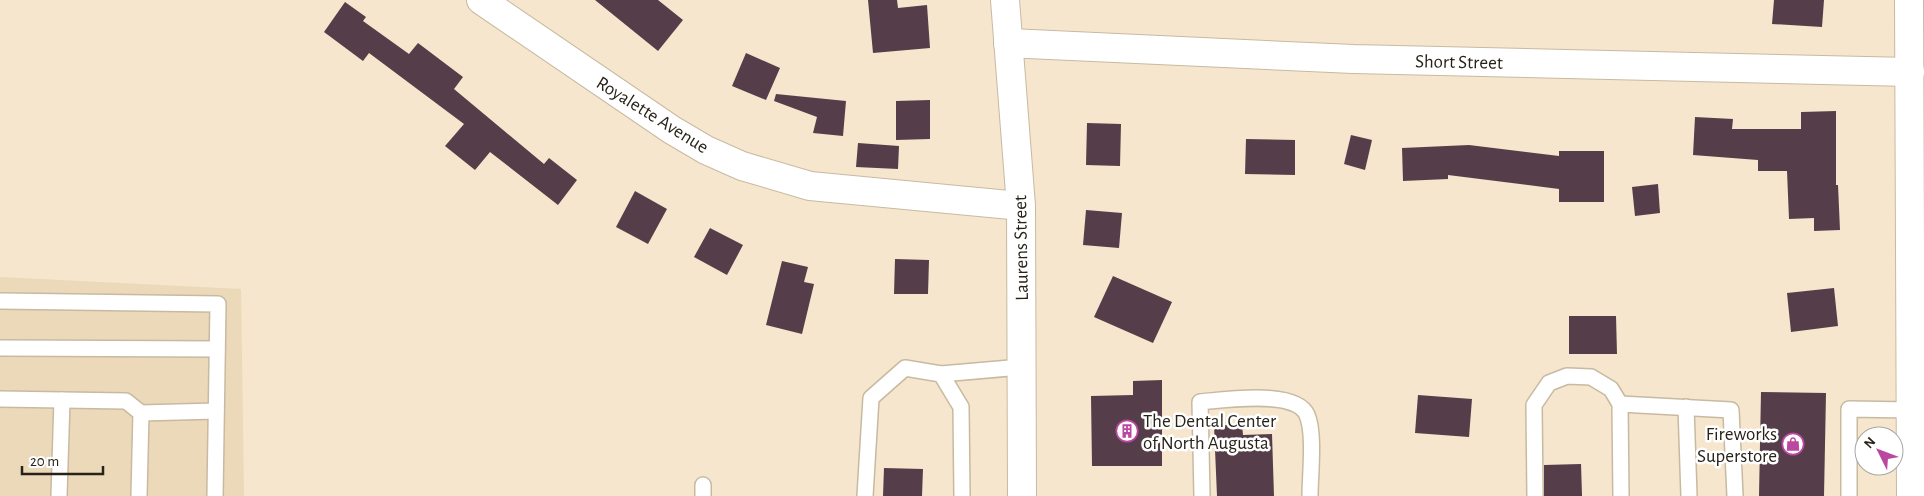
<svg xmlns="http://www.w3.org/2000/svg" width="1924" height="496" viewBox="0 0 1924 496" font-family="'Alegreya Sans',sans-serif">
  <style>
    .built { fill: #ebd9ba }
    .building { fill: #553e49 }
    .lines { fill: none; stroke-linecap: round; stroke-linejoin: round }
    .service-casing { stroke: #c8baa1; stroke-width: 18 }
    .minor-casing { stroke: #c8baa1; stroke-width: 30 }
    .service { stroke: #fff; stroke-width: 15 }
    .minor { stroke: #fff; stroke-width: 28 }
    .labels { text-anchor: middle; stroke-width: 5; stroke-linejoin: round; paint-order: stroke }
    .street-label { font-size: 19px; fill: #282319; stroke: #fff }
    .poi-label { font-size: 19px; fill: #282319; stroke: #fff; text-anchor: start }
  </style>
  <rect width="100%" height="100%" fill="#f5e6cd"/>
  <polygon class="built" points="0,277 241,289 244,496 0,496"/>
  <g class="building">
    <polygon points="595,0 658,0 683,20 658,51"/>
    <polygon points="868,0 897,0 898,8 927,5 930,48 873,53"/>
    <polygon points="1774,0 1824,0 1822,27 1772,24"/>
    <polygon points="345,2 366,17 363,21 409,54 418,43 463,77 454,89 544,164 549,158 577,180 558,205 490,152 475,170 445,146 464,124 369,53 363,61 324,32"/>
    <polygon points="746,53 780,68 766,100 732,86"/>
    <polygon points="776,94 846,101 843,136 813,133 817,117 774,101"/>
    <polygon points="930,100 930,139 896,140 896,101"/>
    <polygon points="1836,111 1836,185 1838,185 1840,230 1814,231 1814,218 1789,219 1787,171 1758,171 1758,160 1693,155 1695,117 1733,119 1732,129 1801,129 1801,112"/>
    <polygon points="1087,123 1121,124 1120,166 1086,165"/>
    <polygon points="1351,135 1372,140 1365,170 1344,164"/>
    <polygon points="1246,139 1295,140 1295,175 1245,174"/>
    <polygon points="858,143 899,146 898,169 856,167"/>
    <polygon points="1469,145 1559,156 1559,151 1604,151 1604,202 1559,202 1559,189 1448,175 1448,179 1403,181 1402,148"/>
    <polygon points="1658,184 1660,213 1635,216 1632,187"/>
    <polygon points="635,191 667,209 648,244 616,227"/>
    <polygon points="1086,210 1122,213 1119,248 1083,245"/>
    <polygon points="710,228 743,245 727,275 694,257"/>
    <polygon points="895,259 929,260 928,294 894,294"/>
    <polygon points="782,261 808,267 804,282 814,284 802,334 766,325"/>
    <polygon points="1113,276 1172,302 1153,343 1094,317"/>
    <polygon points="1834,288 1838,326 1791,332 1787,293"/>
    <polygon points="1569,316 1616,316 1617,354 1569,354"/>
    <polygon points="1162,380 1162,466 1092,466 1091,396 1133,395 1133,381"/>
    <polygon points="1761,392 1826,393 1824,496 1759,496"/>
    <polygon points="1418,395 1472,399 1469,437 1415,433"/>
    <polygon points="1242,424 1243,435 1272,434 1274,496 1217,496 1214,426"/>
    <polygon points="1581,464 1582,496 1544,496 1544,465"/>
    <polygon points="884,468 923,469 922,496 883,496"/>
  </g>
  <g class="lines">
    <g class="service-casing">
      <g id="service">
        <polyline points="0,301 218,304 215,496"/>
        <polyline points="0,348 217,349"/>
        <polyline points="941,374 1022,367"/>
        <polyline points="0,399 126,401 141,413 139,496"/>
        <polyline points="1620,404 1731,410 1735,496"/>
        <polyline points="1686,407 1689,496"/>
        <polyline points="141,413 216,411"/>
        <polyline points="59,496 62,400"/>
        <polyline points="703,496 703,485"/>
        <polyline points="865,496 871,398 905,368 941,374 961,407 962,496"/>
        <path d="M1202 496 1200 402C1223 400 1296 389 1307 415 1315 433 1310 475 1310 496"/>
        <polyline points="1535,496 1534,405 1549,383 1567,376 1591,377 1611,389 1620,404 1621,496"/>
        <polyline points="1849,496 1849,409 1911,410"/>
      </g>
    </g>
    <g class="minor-casing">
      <g id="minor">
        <polyline points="481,0 672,130 706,150 742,166 810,186 1021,206"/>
        <polyline points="1005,0 1021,206 1022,496"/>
        <polyline points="1909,0 1911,496"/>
        <polyline points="1008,43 1353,59 1910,72"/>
      </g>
    </g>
    <use href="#service" class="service"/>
    <use href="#minor" class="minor"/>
  </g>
  <defs>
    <g id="building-ring" transform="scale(1.125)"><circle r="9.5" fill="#fff" stroke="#bb47a1" stroke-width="1.5"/><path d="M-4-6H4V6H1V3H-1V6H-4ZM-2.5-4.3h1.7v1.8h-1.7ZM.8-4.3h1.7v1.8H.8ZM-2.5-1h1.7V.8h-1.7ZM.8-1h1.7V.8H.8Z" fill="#bb47a1"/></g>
    <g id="shop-ring" transform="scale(1.125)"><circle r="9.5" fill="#fff" stroke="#bb47a1" stroke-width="1.5"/><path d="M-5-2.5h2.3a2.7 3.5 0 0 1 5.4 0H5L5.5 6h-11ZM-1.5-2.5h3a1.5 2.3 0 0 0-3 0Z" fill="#bb47a1"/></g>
  </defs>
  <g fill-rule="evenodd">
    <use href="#building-ring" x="1127" y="431"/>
    <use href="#shop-ring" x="1793" y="444"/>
  </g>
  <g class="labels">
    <g class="street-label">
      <text transform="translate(1459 61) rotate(1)" y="7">Short Street</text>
      <text transform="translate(653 114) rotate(32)" y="7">Royalette Avenue</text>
      <text transform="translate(1020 248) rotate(-91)" y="7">Laurens Street</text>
    </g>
    <g class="poi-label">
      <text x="1143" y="427">The Dental Center<tspan x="1143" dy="22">of North Augusta</tspan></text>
      <text x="1777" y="440" text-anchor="end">Fireworks<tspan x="1777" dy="22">Superstore</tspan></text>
    </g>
  </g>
  <g transform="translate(1879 451) rotate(312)"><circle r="24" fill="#ffffff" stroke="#a9a7a3"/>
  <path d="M0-4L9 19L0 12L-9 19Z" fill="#bb47a1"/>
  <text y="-8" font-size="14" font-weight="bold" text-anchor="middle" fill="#282319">N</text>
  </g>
  <path d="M22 466v8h81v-8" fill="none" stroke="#282319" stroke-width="2.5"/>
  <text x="30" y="466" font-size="15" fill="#282319" stroke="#ffffff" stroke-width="4" paint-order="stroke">20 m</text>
</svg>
